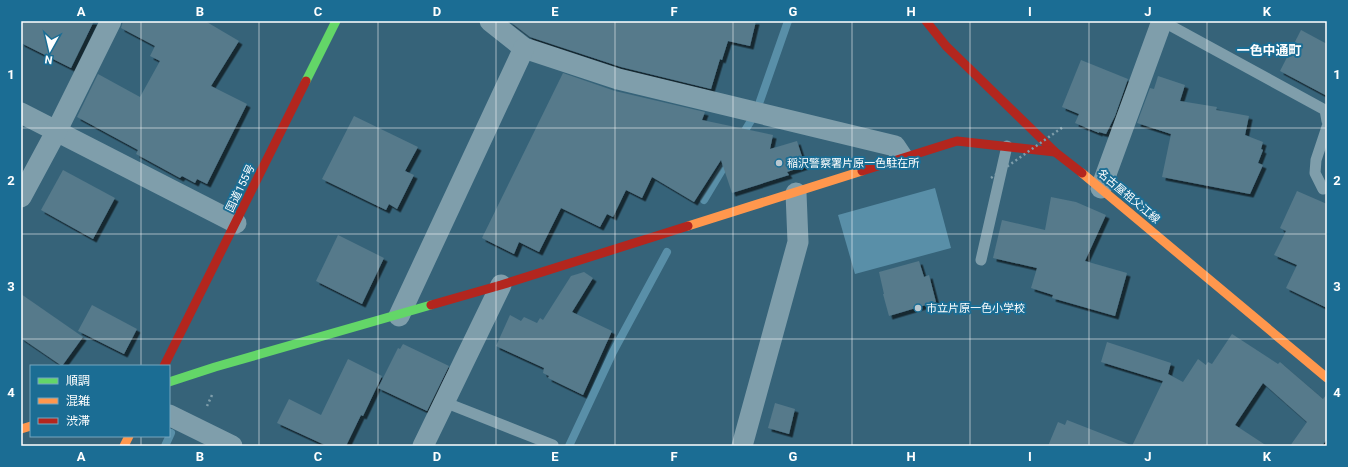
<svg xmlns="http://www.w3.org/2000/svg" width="1348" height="467" viewBox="0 0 1348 467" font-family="Roboto,'Noto Sans JP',sans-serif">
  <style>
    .water { fill: #598fa8 }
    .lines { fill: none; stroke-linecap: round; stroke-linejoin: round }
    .stream { stroke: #598fa8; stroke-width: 8 }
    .building { fill: #567a8b; filter: url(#shadow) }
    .path { stroke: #7f9eab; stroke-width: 2.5; stroke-dasharray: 2 3; stroke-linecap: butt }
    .lane { stroke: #7f9eab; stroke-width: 11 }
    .street { stroke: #7f9eab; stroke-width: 21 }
    .fast { stroke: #63d668; stroke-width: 9 }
    .slow { stroke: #ff974d; stroke-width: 9 }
    .jam { stroke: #b3261e; stroke-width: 9 }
    .path-bridge { stroke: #7f9eab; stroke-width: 2.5; stroke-dasharray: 2 3; stroke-linecap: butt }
    .grid { fill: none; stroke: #fff; stroke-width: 1; stroke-opacity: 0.55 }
    .poi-dot { fill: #b9c8d0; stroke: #1b6d94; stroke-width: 1.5 }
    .labels { text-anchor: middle; stroke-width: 4; stroke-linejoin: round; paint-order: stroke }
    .poi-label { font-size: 11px; fill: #fff; stroke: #1b6d94; text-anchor: start }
    .street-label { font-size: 11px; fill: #fff; stroke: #1b6d94 }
    .quarter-label { font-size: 13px; font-weight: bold; fill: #fff; stroke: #1b6d94 }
    .neatline { fill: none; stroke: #fff; stroke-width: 1.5 }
    .grid-label { font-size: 13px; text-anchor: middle; font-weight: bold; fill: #fff }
  </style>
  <defs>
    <filter id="shadow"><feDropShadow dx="3.5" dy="3.5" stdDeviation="0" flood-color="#0009"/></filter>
  </defs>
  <rect width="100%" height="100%" fill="#366379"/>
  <polygon class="water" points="935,188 951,248 855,274 838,215"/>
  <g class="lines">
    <g class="stream">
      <polyline points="760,101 788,21"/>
      <polyline points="741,137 752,119"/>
      <polyline points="704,200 728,160"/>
      <polyline points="165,446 171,433"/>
      <polyline points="569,446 613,352 667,252"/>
    </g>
  </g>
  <g class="building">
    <polygon points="21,21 94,21 71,68 21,43"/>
    <polygon points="123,21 205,21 239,41 211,86 247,104 207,184 197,179 195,183 182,176 180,178 136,154 138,150 77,117 98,74 140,97 160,61 150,56 155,46 121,28"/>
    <polygon points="509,21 756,21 750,46 728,41 722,60 720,59 711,89 621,67 530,37"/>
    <polygon points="1301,30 1327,44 1327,96 1280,71"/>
    <polygon points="1081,60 1128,79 1115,116 1106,134 1099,132 1099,133 1075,123 1079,114 1062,107"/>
    <polygon points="563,73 615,91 705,112 702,120 773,135 770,149 797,141 805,166 787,172 789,175 732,193 721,160 694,202 652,177 642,198 626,190 613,217 607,214 600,227 561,208 539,252 519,242 514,254 482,238"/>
    <polygon points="1158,76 1185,85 1180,101 1217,107 1216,110 1249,116 1245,135 1263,142 1261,149 1263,150 1258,163 1263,165 1250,194 1162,177 1171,134 1137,123 1150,88 1154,89"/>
    <polygon points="354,116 418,147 405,171 414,175 397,209 389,204 386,210 322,179"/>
    <polygon points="63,170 115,198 93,239 41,210"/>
    <polygon points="1297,191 1327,204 1327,308 1286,288 1297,265 1274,255 1286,231 1280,228"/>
    <polygon points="1051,197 1076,202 1106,215 1085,261 1127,273 1115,316 1052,298 1053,295 1031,288 1037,268 993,258 1002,220 1045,230"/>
    <polygon points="338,235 384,258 362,304 316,281"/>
    <polygon points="919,261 924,277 929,275 936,302 889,316 883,294 884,294 879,272"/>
    <polygon points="584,272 593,278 572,312 612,331 583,395 548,378 549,376 543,373 544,368 496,346 510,315 521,321 524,317 537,323 540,318 543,320 571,276"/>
    <polygon points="21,294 83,337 62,366 21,338"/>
    <polygon points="92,305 137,329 124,354 78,331"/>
    <polygon points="1232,334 1278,364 1280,362 1323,399 1327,394 1327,439 1322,446 1290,446 1307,422 1263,383 1235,425 1267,446 1132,446 1163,381 1101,362 1107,342 1171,363 1168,374 1183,382 1198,359 1206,365 1208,362 1212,364"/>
    <polygon points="403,344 449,366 427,411 378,388 398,348 400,349"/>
    <polygon points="348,359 382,376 363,416 361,415 346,446 327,446 277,423 289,399 321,415"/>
    <polygon points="775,403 795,409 789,434 768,428"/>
    <polygon points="1067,420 1131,445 1131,446 1048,446 1058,422 1065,425"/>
  </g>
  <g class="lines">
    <polyline class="path" points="207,406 212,395"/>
    <g class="lane">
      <polyline points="1162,21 1325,110 1327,121"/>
      <polyline points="1323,189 1315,173 1316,160 1327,127"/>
      <polyline points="981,260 1007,146"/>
      <polyline points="444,402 553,445"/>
    </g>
    <g class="street">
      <polyline points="490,21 524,48 618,79 895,146 903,158"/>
      <polyline points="21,113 236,223"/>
      <polyline points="1101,188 1162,21"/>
      <polyline points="21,197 56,132 111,21"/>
      <polyline points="399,316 524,48"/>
      <polyline points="169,415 232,446"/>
      <polyline points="423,446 501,285"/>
      <polyline points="742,446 798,242 796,193"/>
    </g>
    <g class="fast">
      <polyline points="306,81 336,21"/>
      <polyline points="169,382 215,367 431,305"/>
    </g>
    <g class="slow">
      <polyline points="1082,173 1327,378"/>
      <polyline points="688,226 862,171"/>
      <polyline points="21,429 31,426"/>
      <polyline points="124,446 129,436"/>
    </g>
    <g class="jam">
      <polyline points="926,21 946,46 1055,152 1082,173"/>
      <polyline points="862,171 957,141 1055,152"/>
      <polyline points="431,305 501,285 688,226"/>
      <polyline points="164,366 306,81"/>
    </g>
    <polyline class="path-bridge" points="991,178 1063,127"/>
  </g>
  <path class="grid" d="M141 21V366M259 21V446M378 21V446M496 21V446M615 21V446M733 21V446M852 21V446M970 21V446M1089 21V446M1207 21V446M21 128H1327M21 234H1327M21 339H1327M141 436V446"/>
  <g class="poi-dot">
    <circle cx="779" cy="163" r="4"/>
    <circle cx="918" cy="308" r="4"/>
  </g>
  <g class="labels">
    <g class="poi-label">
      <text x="787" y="167">稲沢警察署片原一色駐在所</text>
      <text x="926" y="312">市立片原一色小学校</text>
    </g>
    <g class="street-label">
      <text transform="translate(240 188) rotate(-64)" y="4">国道155号</text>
      <text transform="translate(1129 196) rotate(40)" y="4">名古屋祖父江線</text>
    </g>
    <g class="quarter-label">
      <text x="1269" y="55">一色中通町</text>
    </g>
  </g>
  <rect width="1348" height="467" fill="none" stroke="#1b6d94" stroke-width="44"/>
  <rect x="30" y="365" width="140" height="72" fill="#1b6d94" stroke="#76a7bf"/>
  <rect x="38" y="378" width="20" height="6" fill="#63d668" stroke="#76a7bf"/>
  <text x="66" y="385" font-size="12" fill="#ffffff">順調</text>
  <rect x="38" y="398" width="20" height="6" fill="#ff974d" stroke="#76a7bf"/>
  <text x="66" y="405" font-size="12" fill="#ffffff">混雑</text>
  <rect x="38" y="418" width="20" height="6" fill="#b3261e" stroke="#76a7bf"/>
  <text x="66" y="425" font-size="12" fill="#ffffff">渋滞</text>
  <g transform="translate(50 50) rotate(188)" stroke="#1b6d94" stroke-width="3" paint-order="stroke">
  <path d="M0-3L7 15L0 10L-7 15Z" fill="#ffffff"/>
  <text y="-6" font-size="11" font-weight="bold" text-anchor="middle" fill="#ffffff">N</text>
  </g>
  <rect x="22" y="22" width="1304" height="423" class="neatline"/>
  <g class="grid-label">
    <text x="81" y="16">A</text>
    <text x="200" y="16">B</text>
    <text x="318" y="16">C</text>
    <text x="437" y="16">D</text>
    <text x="555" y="16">E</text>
    <text x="674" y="16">F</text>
    <text x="793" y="16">G</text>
    <text x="911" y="16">H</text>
    <text x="1030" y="16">I</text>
    <text x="1148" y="16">J</text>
    <text x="1267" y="16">K</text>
    <text x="11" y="79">1</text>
    <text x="1337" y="79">1</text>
    <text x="11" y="185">2</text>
    <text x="1337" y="185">2</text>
    <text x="11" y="291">3</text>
    <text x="1337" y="291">3</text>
    <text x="11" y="397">4</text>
    <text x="1337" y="397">4</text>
    <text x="81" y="461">A</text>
    <text x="200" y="461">B</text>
    <text x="318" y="461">C</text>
    <text x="437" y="461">D</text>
    <text x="555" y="461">E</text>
    <text x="674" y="461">F</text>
    <text x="793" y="461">G</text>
    <text x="911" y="461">H</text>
    <text x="1030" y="461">I</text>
    <text x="1148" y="461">J</text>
    <text x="1267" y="461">K</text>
  </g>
</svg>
